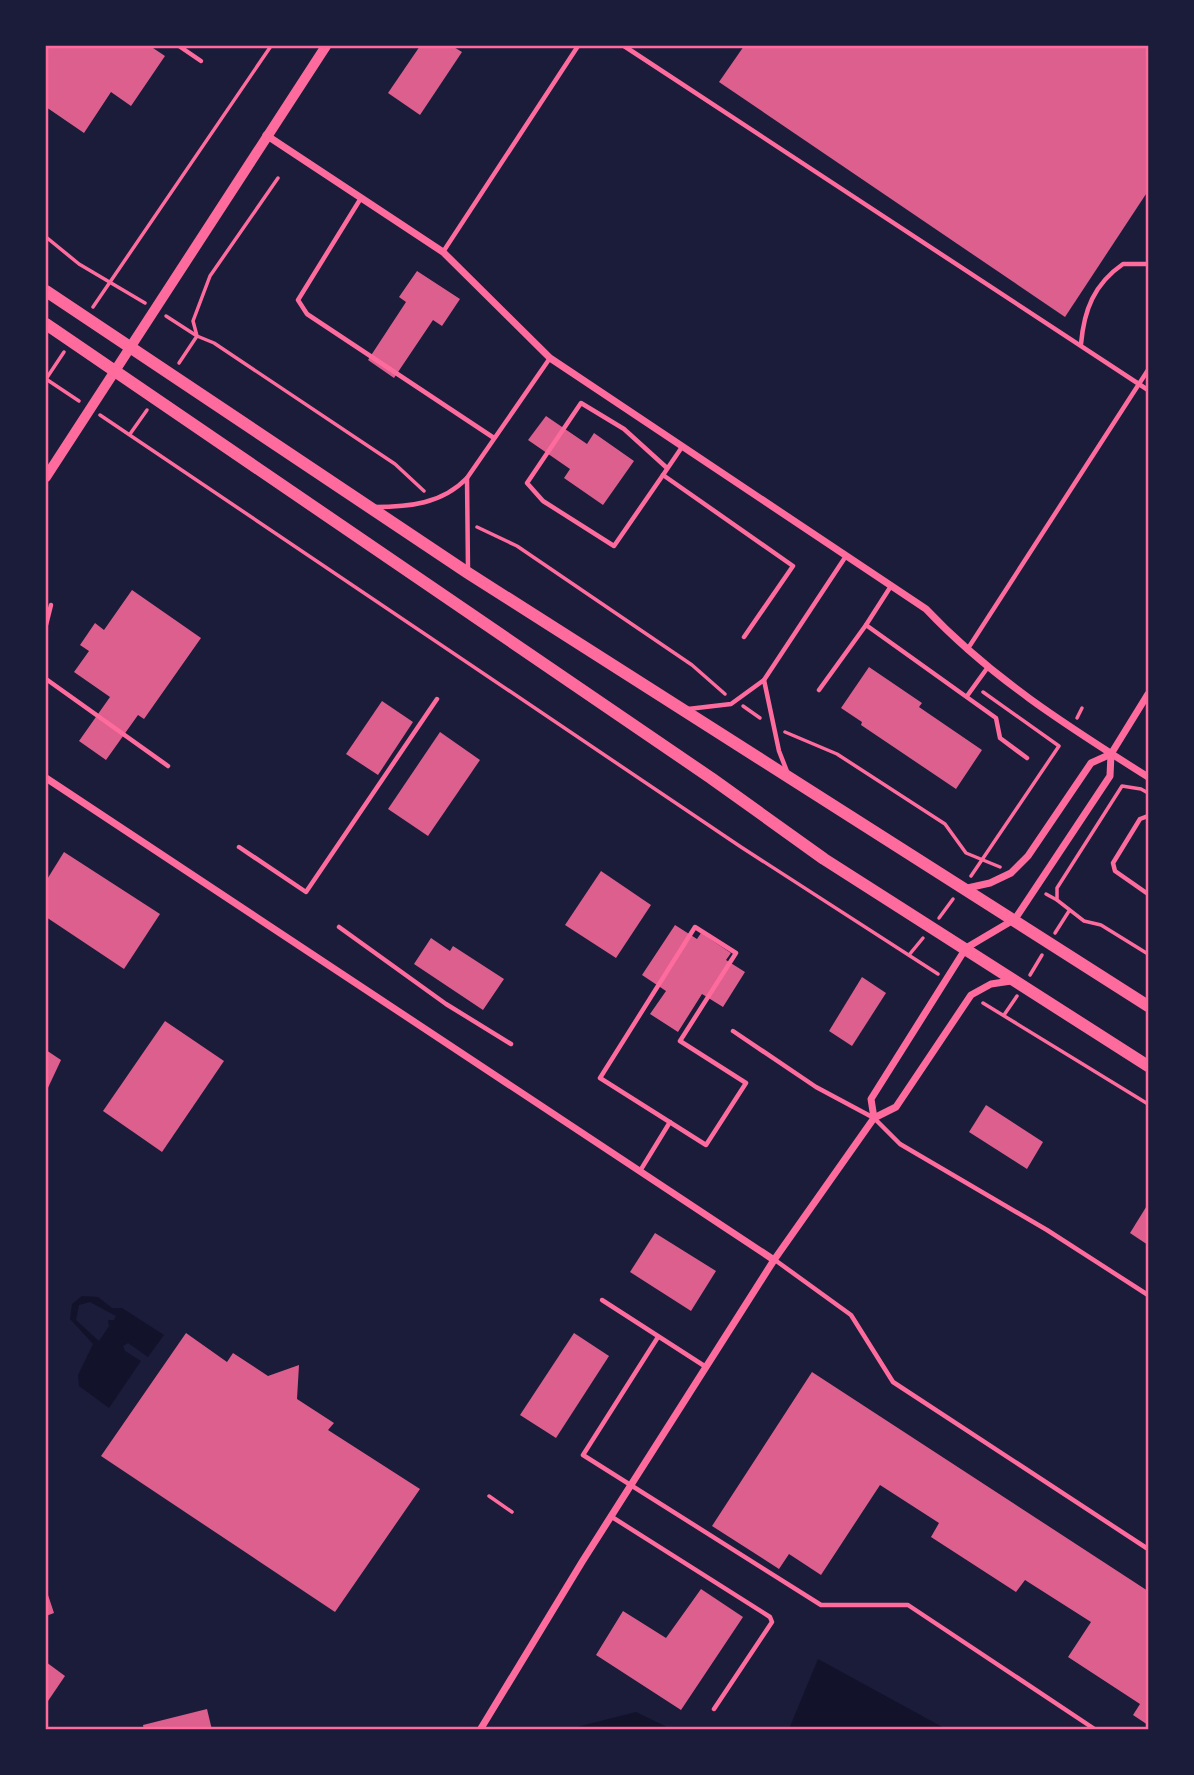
<svg xmlns="http://www.w3.org/2000/svg" width="1194" height="1775" viewBox="0 0 1194 1775" font-family="Rubik,sans-serif">
  <style>
    .water { fill: #12122b; fill-rule: evenodd }
    .building { fill: #dd5f8e }
    .lines { fill: none; stroke-linecap: round; stroke-linejoin: round }
    .path { stroke: #ff6b9d; stroke-width: 3.5 }
    .service { stroke: #ff6b9d; stroke-width: 4.5 }
    .minor { stroke: #ff6b9d; stroke-width: 7 }
    .tertiary { stroke: #ff6b9d; stroke-width: 10 }
    .primary { stroke: #ff6b9d; stroke-width: 12 }
    .neatline { fill: none; stroke: #ff6b9d; stroke-width: 2.5 }
  </style>
  <rect width="100%" height="100%" fill="#1b1b3a"/>
  <g class="water">
    <path d="M82 1296 98 1297 112 1308H122L164 1335 148 1357 128 1343 123 1346 125 1351 141 1361 109 1408 79 1386 78 1375 93 1344 70 1319 72 1304ZM90 1302 116 1316 114 1320H108L109 1326 99 1341 76 1320 79 1305Z"/>
    <polygon points="818,1659 946,1729 789,1729"/>
    <polygon points="636,1712 671,1729 573,1729 573,1728"/>
  </g>
  <g class="building">
    <polygon points="46,46 150,46 165,56 131,106 111,92 84,133 46,107"/>
    <polygon points="420,46 452,46 462,52 420,115 388,93"/>
    <polygon points="744,46 1148,46 1148,191 1065,317 719,82"/>
    <polygon points="417,271 460,299 442,326 433,320 394,378 368,360 406,302 399,297"/>
    <polygon points="546,416 587,444 594,433 634,461 603,505 564,478 570,469 528,440"/>
    <polygon points="132,590 201,638 144,719 138,715 106,760 79,741 110,697 74,672 89,651 80,645 95,623 104,630"/>
    <polygon points="869,667 922,703 919,707 982,750 956,789 861,725 862,722 841,708"/>
    <polygon points="382,701 413,722 378,775 346,754"/>
    <polygon points="440,732 480,760 428,836 388,809"/>
    <polygon points="64,852 160,914 124,969 46,917 46,881"/>
    <polygon points="601,871 651,905 616,958 565,925"/>
    <polygon points="675,925 697,939 701,933 731,953 726,960 745,972 723,1007 702,994 678,1032 650,1014 666,991 642,975"/>
    <polygon points="431,938 450,951 453,946 504,979 483,1010 414,964"/>
    <polygon points="862,977 886,993 852,1046 829,1031"/>
    <polygon points="165,1021 224,1061 162,1152 103,1111"/>
    <polygon points="46,1050 61,1060 46,1092"/>
    <polygon points="986,1105 1043,1142 1027,1169 969,1132"/>
    <polygon points="1148,1204 1148,1245 1130,1233"/>
    <polygon points="655,1233 716,1271 691,1311 630,1272"/>
    <polygon points="186,1333 227,1362 233,1353 268,1376 299,1365 297,1399 334,1423 328,1430 420,1489 335,1612 101,1456"/>
    <polygon points="574,1333 609,1356 556,1438 520,1415"/>
    <polygon points="812,1372 1148,1591 1148,1725 1133,1715 1140,1704 1068,1657 1091,1622 1025,1580 1016,1592 931,1537 939,1523 880,1485 821,1575 789,1554 779,1569 712,1526"/>
    <polygon points="46,1589 54,1613 46,1616"/>
    <polygon points="701,1589 743,1617 681,1710 596,1655 623,1611 666,1638"/>
    <polygon points="46,1662 65,1676 46,1704"/>
    <polygon points="207,1709 212,1730 144,1730 143,1725"/>
  </g>
  <g class="lines">
    <g class="path">
      <polyline points="278,178 210,276 193,321 197,336 214,343 395,464 424,491"/>
      <polyline points="46,237 79,264 145,303"/>
      <polyline points="93,307 271,46"/>
      <polyline points="166,316 197,336 179,363"/>
      <polyline points="64,352 46,379 79,401"/>
      <polyline points="100,415 741,847 938,974"/>
      <polyline points="130,434 147,410"/>
      <polyline points="477,527 517,546 692,665 725,694"/>
      <polyline points="743,706 760,718"/>
      <polyline points="1077,718 1082,708"/>
      <polyline points="785,732 837,754 945,824 966,853 1000,867"/>
      <polyline points="1148,793 1141,789 1122,786 1057,888 1057,900 1084,921 1101,925 1148,954"/>
      <polyline points="971,876 1059,746 983,692"/>
      <polyline points="1046,894 1057,900"/>
      <polyline points="939,918 953,899"/>
      <polyline points="1055,933 1069,911"/>
      <polyline points="909,955 923,938"/>
      <polyline points="1030,975 1042,955"/>
      <polyline points="983,1003 1148,1104"/>
      <polyline points="1004,1015 1017,996"/>
      <polyline points="489,1496 512,1512"/>
    </g>
    <g class="service">
      <polyline points="179,46 201,61"/>
      <polyline points="624,46 1148,390"/>
      <polyline points="361,198 298,300 307,314 494,438"/>
      <polyline points="443,252 578,46"/>
      <path d="M1081 344C1084 310 1094 284 1123 264H1148"/>
      <polyline points="682,447 663,475 793,566 744,637"/>
      <polyline points="663,475 614,546 543,501 527,483 581,403 624,429 667,468"/>
      <polyline points="467,478 550,358"/>
      <path d="M374 507C409 507 442 504 467 478L468 569"/>
      <polyline points="46,625 51,605"/>
      <polyline points="866,625 891,586"/>
      <polyline points="967,650 1148,370"/>
      <polyline points="46,679 168,766"/>
      <polyline points="764,680 846,556"/>
      <polyline points="819,690 866,625 996,718 1000,738 1027,758"/>
      <polyline points="967,696 988,667"/>
      <polyline points="688,709 731,704 764,680 779,751 788,774"/>
      <polyline points="1148,816 1140,819 1113,863 1115,871 1148,894"/>
      <polyline points="239,847 306,892 437,699"/>
      <polyline points="339,927 446,1004 511,1044"/>
      <polygon points="695,927 736,953 680,1041 746,1083 706,1145 600,1078"/>
      <polyline points="733,1031 816,1087 874,1118 900,1144 1047,1230 1148,1295"/>
      <polyline points="640,1171 670,1122"/>
      <polyline points="775,1260 851,1315 893,1382 1148,1549"/>
      <polyline points="602,1300 706,1367"/>
      <polyline points="658,1337 583,1455 821,1605 908,1605 1096,1730"/>
      <polyline points="612,1517 770,1617 772,1622 714,1709"/>
    </g>
    <g class="minor">
      <path d="M266 135 443 252 550 358 926 609C991 678 1069 727 1148 777"/>
      <polyline points="46,778 774,1260"/>
      <polyline points="963,889 990,883 1011,873 1028,856 1091,763 1111,754"/>
      <polyline points="874,1118 871,1099 966,948 1015,919 1110,776 1111,754 1148,694"/>
      <polyline points="480,1730 582,1562 774,1260 874,1118 896,1107 971,995 991,984 1011,981"/>
    </g>
    <polyline class="tertiary" points="46,477 326,46"/>
    <g class="primary">
      <polyline points="46,291 468,573 1148,1006"/>
      <polyline points="46,324 711,778 824,859 1148,1066"/>
    </g>
  </g>
  <rect width="1194" height="1775" fill="none" stroke="#1b1b3a" stroke-width="94"/>
  <rect x="47" y="47" width="1100" height="1681" class="neatline"/>
</svg>
